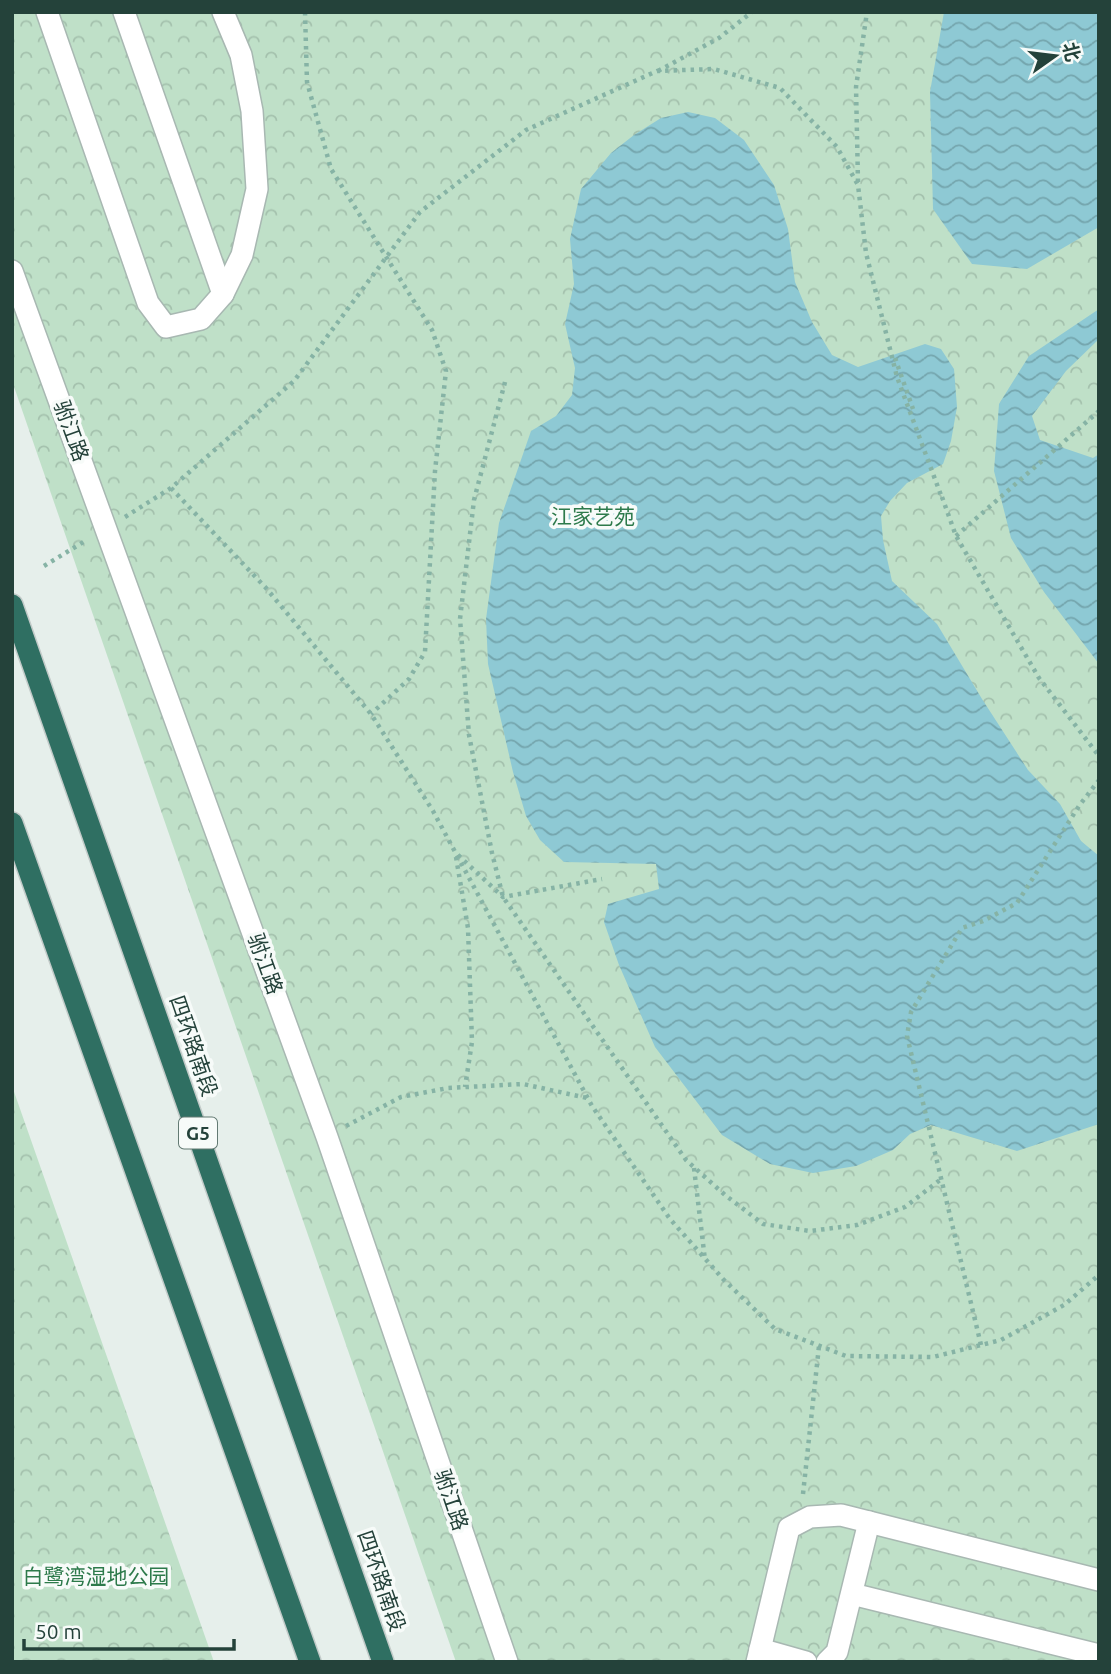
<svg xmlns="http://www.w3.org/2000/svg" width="1111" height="1674" viewBox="0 0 1111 1674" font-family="Ubuntu,'Noto Sans SC',sans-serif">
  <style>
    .park { fill: url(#park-crowns) }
    .water { fill: url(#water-waves) }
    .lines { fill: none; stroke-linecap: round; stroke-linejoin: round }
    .minor-casing { stroke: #a8b8b2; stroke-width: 24 }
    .highway-casing { stroke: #c2cac8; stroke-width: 24 }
    .path { stroke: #86b3a5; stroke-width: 4.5; stroke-dasharray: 3.5 5; stroke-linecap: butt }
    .minor { stroke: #fff; stroke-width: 21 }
    .highway { stroke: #2f6f62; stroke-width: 21 }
    .labels { text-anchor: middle; stroke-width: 7; stroke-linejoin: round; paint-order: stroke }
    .shield { fill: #f7fbf9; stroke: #637a73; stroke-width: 2 }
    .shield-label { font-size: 19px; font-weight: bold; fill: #24423a }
    .street-label { font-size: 21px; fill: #24423a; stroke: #f7fbf9 }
    .park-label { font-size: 21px; fill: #2d7a4b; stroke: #f7fbf9 }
  </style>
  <defs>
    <pattern id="park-crowns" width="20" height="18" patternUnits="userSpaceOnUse" patternTransform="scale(1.75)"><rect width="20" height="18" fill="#bfe0c8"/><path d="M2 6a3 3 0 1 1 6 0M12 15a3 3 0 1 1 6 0" fill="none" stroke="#a4c1ad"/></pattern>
    <pattern id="water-waves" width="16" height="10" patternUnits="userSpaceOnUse" patternTransform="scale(1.75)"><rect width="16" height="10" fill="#8ec9d4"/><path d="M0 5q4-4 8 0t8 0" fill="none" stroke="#74a5ad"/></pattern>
  </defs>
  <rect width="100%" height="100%" fill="#e6efeb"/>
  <g class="park">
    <polygon points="12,12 1099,12 1099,1662 456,1662 12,381"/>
    <polygon points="12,1086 214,1662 12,1662"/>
  </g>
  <g class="water">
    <polygon points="944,12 1099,12 1099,227 1027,269 972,264 933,209 930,92"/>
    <polygon points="688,112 715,118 744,140 774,185 788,229 795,282 812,322 832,355 858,367 925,344 941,349 954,369 957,407 951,441 943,464 907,483 890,501 881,516 883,540 892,581 937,624 982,699 1028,770 1060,804 1081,841 1099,856 1099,1124 1017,1151 931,1125 910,1134 893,1150 856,1166 813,1173 770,1164 722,1135 655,1047 619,965 604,922 608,904 659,889 656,864 564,862 540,840 526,816 513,772 488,664 486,619 499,523 531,431 556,416 572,395 575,368 565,324 574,284 570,239 581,189 611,153 634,135 661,118"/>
    <polygon points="1099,309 1099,339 1066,371 1032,416 1040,440 1093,458 1099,454 1099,664 1044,592 1011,538 994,471 999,404 1029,356"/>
  </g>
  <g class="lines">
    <g class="minor-casing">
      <g id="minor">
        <polyline points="47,12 148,303 166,327 201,319 223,294 242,255 257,189 252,111 241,55 223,12"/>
        <polyline points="124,12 223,294"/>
        <polyline points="12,271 327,1137 507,1662"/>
        <polyline points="852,1594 1099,1655"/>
        <polyline points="760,1649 806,1662"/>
        <polyline points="757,1662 789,1528 810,1517 841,1515 1099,1580"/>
        <polyline points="827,1662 837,1652 869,1522"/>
      </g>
    </g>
    <g class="highway-casing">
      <g id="highway">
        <polyline points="12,605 383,1662"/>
        <polyline points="12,823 310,1662"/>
      </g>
    </g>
    <g class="path">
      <polyline points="305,12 307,82 331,169 432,330 446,371 435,471 425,652 409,679 371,714"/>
      <polyline points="658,71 719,38 752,12"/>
      <polyline points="858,182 856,87 867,12"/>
      <polyline points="895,358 913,409"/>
      <polyline points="505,382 474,500 460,619 469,735 492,853 503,897 686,1160 725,1195 763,1224 810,1231 857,1225 905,1207 940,1180"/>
      <polyline points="171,488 266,588 371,714 433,811 592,1106 670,1219 723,1279 775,1329 846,1356 933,1357 1001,1340 1064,1305 1099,1275"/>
      <polyline points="942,497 956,536 1039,678 1099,756"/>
      <polyline points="125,517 171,488 294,381 420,212 526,130 657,71 714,69 780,88 837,147 858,185 866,253 897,377 942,498"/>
      <polyline points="956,536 1099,411"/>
      <polyline points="44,566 85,541"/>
      <polyline points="458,855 503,897 602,879"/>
      <polyline points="456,857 468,928 472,1042 465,1087"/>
      <polyline points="346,1126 401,1097 448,1088 523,1084 587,1098"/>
      <polyline points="694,1168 705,1260"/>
      <polyline points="981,1345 907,1036 911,1012 962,928 983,921 1017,903 1079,806 1099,780"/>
      <polyline points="803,1494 819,1346"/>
    </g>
    <use href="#minor" class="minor"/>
    <use href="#highway" class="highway"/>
  </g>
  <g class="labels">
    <rect class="shield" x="179" y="1117.5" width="38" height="31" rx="5"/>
    <g class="shield-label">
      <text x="198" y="1140">G5</text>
    </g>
    <g class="street-label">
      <text transform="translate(71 431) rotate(70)" y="7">驸江路</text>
      <text transform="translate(265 964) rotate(70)" y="7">驸江路</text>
      <text transform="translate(193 1046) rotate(71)" y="7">四环路南段</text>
      <text transform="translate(451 1500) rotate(71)" y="7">驸江路</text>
      <text transform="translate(381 1581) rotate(71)" y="7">四环路南段</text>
    </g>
    <g class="park-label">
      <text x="593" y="524">江家艺苑</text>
      <text x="96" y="1584">白鹭湾湿地公园</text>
    </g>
  </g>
  <rect width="1111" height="1674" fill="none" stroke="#24423a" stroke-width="28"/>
  <g transform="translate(1055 56) rotate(76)" stroke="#f7fbf9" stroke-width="5" paint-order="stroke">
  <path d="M0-5L12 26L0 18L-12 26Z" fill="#24423a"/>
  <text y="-10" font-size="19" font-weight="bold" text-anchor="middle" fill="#24423a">北</text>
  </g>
  <path d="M24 1639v10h210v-10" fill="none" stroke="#24423a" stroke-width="3.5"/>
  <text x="35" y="1639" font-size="21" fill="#24423a" stroke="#f7fbf9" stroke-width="5" paint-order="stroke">50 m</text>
</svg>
